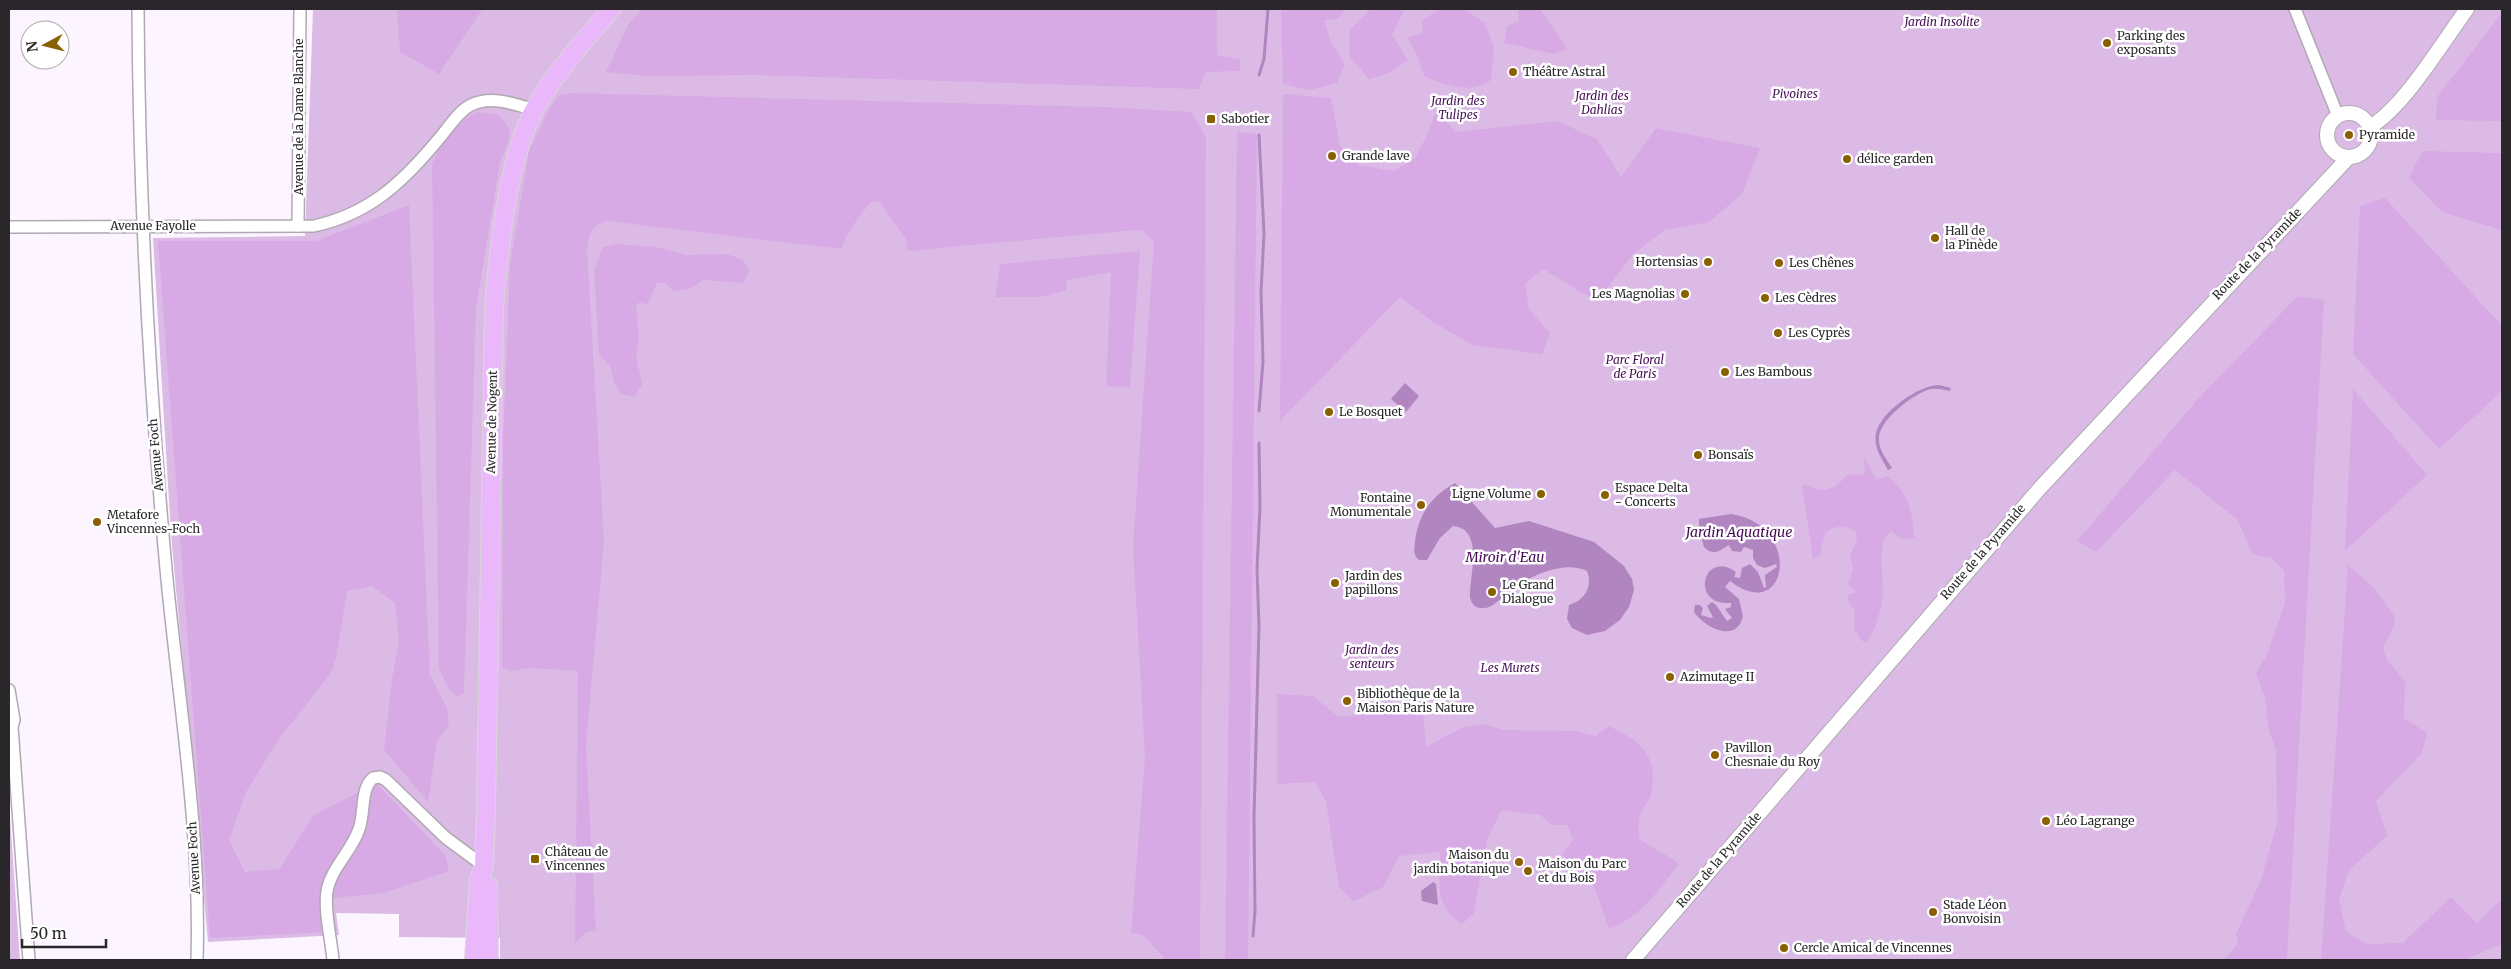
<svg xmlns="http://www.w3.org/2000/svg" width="2511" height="969" viewBox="0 0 2511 969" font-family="Merriweather,serif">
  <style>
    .green { fill: #dbbbe5 }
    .forest { fill: #d7aae6 }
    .water { fill: #b185bf }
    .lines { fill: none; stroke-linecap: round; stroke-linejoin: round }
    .stream { stroke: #b185bf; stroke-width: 3 }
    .minor-casing { stroke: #b0a8b2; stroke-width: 14 }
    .tertiary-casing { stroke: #b0a8b2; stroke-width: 16 }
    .primary-casing { stroke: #d8d8d9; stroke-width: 20 }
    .minor { stroke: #fff; stroke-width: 11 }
    .tertiary { stroke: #fff; stroke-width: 14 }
    .primary { stroke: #ebb7fb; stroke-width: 18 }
    .poi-dot { fill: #896000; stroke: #fff; stroke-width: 2 }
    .labels { text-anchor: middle; stroke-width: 5; stroke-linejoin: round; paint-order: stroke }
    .park-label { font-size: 12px; font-style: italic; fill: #460e56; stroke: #fff }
    .poi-label { font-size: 12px; fill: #29272a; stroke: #fff; text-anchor: start }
    .street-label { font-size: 12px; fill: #29272a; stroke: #fff }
    .water-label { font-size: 14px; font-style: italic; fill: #450c54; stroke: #fff }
  </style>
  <rect width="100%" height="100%" fill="#fcf5ff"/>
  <g class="green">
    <polygon points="313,9 2502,9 2502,960 500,960 500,938 399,937 399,914 336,913 339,935 208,942 171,534 153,238 305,236"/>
    <polygon points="9,803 20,960 9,960"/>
  </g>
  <g class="forest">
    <polygon points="397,9 500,9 482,10 439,74 400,52"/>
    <polygon points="642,9 1217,9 1217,55 1240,59 1240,71 1206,72 1199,89 754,75 648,76 606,72 628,25"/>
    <polygon points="1281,9 1346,9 1337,19 1324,20 1331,42 1345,65 1337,83 1310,90 1283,84"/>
    <polygon points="1371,9 1402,9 1404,11 1392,35 1408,60 1389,73 1369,79 1350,57 1349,30"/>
    <path d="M1441 9H1464L1485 23 1494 48 1491 80C1471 95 1446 85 1424 76L1416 52 1407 38 1423 33 1422 20Z"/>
    <polygon points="1518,9 1540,9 1568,49 1554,54 1504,43 1507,26 1519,21"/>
    <polygon points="2502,13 2502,121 2436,120 2437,97"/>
    <path d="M571 93 1105 107 1191 112 1206 137 1200 960H1166L1142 934 1131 933 1145 757 1133 547 1154 241 1142 230H1136L908 251 907 241 879 201 871 202C861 214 845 234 842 249L607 221C591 225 590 233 587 248L604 541 586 746 596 931 587 932 575 942 578 671 528 668 512 671 502 668 503 441 510 265 529 151 549 109 560 95Z"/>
    <polygon points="1283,94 1331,98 1340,146 1359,165 1394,171 1415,158 1429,131 1436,110 1455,132 1557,121 1597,139 1621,177 1656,128 1760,148 1742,194 1709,222 1665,230 1634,253 1597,302 1543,269 1525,284 1529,309 1550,333 1542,354 1473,345 1433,322 1400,297 1280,421"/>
    <path d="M476 112 499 115 509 128 510 138 500 163 476 309 464 693 457 697 448 688 439 668 432 164C445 135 449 128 476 112Z"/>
    <polygon points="1237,132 1257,134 1248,960 1225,960"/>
    <polygon points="2422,151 2502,153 2502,230 2442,212 2409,178"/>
    <polygon points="2385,198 2502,326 2502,391 2439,449 2353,354 2360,206"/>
    <polygon points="409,205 430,675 447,708 449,725 437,741 428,802 384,750 392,679 399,641 395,603 372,586 347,591 336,658 331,673 279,739 246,792 229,840 245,872 279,869 314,815 376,783 445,855 449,871 383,893 333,898 329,932 210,938 158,241 316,241"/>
    <polygon points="616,244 656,247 686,255 727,254 741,259 750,271 743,283 703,280 692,288 673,291 665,283 657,283 647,305 639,302 636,307 639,335 636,354 642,384 635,397 621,394 614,383 610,366 599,354 594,270 603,247"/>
    <polygon points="1140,251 1130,387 1106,386 1111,272 1067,280 1066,290 1041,297 995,297 1000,264"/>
    <polygon points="2298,296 2324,300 2287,960 2224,960 2238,943 2236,934 2261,880 2277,823 2276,750 2269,731 2265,698 2256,673 2267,655 2285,603 2284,571 2272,558 2252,554 2238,520 2175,470 2096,552 2077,541 2197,400"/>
    <polygon points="2353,389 2427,475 2345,551"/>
    <path d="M1864 456 1876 480 1887 476C1913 499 1909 505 1915 538L1903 540 1891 531C1874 545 1885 576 1883 595 1882 607 1875 633 1867 642L1862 641 1854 629 1855 611 1849 603 1848 595 1856 592 1848 584 1853 570 1850 556 1857 539 1855 531C1843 525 1836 525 1825 533L1820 555 1813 559 1802 485H1809C1822 496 1838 487 1847 475L1865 474Z"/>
    <polygon points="2348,565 2375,589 2395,617 2393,628 2383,648 2387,660 2405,681 2404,718 2427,733 2422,753 2376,801 2387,836 2349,870 2339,900 2346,931 2366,944 2403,943 2451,897 2477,923 2502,899 2502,944 2464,960 2321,960"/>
    <path d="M1277 694 1313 696 1339 717 1374 713 1405 707 1423 711 1426 747 1461 728 1483 724 1503 730 1574 731 1596 736 1608 726C1641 740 1659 756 1651 794 1649 802 1642 808 1640 815 1638 822 1639 831 1639 839L1679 863C1660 889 1640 918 1609 929L1593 883 1579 873 1562 854 1573 840 1567 825H1552L1540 815 1501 810 1487 840 1474 913 1462 924C1433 905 1440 882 1440 852L1399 856 1383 887 1354 901 1339 887 1326 802 1315 782 1277 784Z"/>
  </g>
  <g class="water">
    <polygon points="1405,383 1419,396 1406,412 1391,399"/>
    <path d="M1939 385 1951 388 1950 391C1944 390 1938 388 1931 389 1914 393 1877 421 1879 440 1879 450 1887 460 1892 468L1888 470C1882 459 1873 447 1876 433 1880 413 1918 385 1939 385Z"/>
    <path d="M1455 483 1495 528 1529 521 1594 542 1624 566 1632 579 1634 590 1629 607 1620 620 1605 631 1587 635 1572 628 1567 619 1569 605C1585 600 1593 587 1587 571 1565 560 1533 575 1514 587 1507 592 1501 600 1493 605 1483 611 1472 609 1470 597 1469 577 1485 529 1453 526L1440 538 1427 560H1419C1413 555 1414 550 1415 542 1418 515 1431 496 1455 483Z"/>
    <path d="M1731 514C1804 525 1788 626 1730 581L1725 587 1739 599 1743 616C1737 644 1705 628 1694 612L1695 605H1700L1703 608 1701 615 1711 618 1713 617 1707 606 1712 602 1716 605 1727 621 1732 618 1725 609 1731 607V603C1688 606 1704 548 1736 572L1734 577 1740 578 1742 568 1750 564 1758 572 1764 588 1766 587 1765 575 1777 567 1776 564 1765 568 1757 565 1753 558V550L1744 547 1741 552 1732 551 1729 545C1721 550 1713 557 1704 547L1702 540 1706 532 1699 530V519Z"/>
    <polygon points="1433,882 1436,884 1438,905 1422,901 1421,891"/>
  </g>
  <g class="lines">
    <g class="stream">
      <polyline points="1259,75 1264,59 1268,9"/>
      <polyline points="1259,135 1264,233 1261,292 1263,362 1259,411"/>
      <polyline points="1253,936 1255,911 1254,817 1259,626 1257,569 1260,507 1259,443"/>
    </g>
    <g class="minor-casing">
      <g id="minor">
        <path d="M138 9C139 196 149 382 166 569 178 697 201 831 197 960"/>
        <polyline points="2295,9 2338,116"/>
        <polyline points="298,226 300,9"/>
        <path d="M9 227 314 226C369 214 402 183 437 141 447 130 458 111 471 105 492 95 514 104 535 110"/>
        <polyline points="9,690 14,720 12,727 29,960"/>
        <path d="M333 960C331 938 324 912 327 891 331 868 352 851 359 829 365 814 360 789 373 778L380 777 386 780 446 838 484 866"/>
      </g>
    </g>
    <g class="tertiary-casing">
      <g id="tertiary">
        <circle cx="2349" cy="135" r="22"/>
        <path d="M2370 127C2404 107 2442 43 2467 9"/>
        <polyline points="1633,960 2040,488 2348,158"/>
      </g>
    </g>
    <g class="primary-casing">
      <g id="primary">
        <polyline points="488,886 489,960"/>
        <path d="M474 960 479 879 484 866 486 811 494 309C498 254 507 166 531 116 551 76 583 43 611 9"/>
      </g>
    </g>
    <use href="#minor" class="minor"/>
    <use href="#tertiary" class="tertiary"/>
    <use href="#primary" class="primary"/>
  </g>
  <g class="poi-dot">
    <circle cx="2107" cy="43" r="5"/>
    <circle cx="1513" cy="72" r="5"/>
    <rect x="1206" y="114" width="10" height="10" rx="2.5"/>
    <circle cx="2349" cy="135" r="5"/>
    <circle cx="1332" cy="156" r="5"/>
    <circle cx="1847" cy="159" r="5"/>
    <circle cx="1935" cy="238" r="5"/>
    <circle cx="1708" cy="262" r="5"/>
    <circle cx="1779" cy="263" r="5"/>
    <circle cx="1685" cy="294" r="5"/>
    <circle cx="1765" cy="298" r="5"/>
    <circle cx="1778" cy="333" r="5"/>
    <circle cx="1725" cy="372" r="5"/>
    <circle cx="1329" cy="412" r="5"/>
    <circle cx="1698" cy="455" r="5"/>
    <circle cx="1541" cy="494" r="5"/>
    <circle cx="1605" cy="495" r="5"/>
    <circle cx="1421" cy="505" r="5"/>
    <circle cx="97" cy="522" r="5"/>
    <circle cx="1335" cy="583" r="5"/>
    <circle cx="1492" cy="592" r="5"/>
    <circle cx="1670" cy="677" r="5"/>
    <circle cx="1347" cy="701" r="5"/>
    <circle cx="1715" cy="755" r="5"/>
    <circle cx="2046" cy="821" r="5"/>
    <rect x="530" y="854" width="10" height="10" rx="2.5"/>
    <circle cx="1519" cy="862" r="5"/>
    <circle cx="1528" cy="871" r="5"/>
    <circle cx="1933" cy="912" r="5"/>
    <circle cx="1784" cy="948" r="5"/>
  </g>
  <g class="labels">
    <g class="park-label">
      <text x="1942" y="26">Jardin Insolite</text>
      <text x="1795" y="98">Pivoines</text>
      <text x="1602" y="100">Jardin des<tspan x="1602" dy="14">Dahlias</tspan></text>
      <text x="1458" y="105">Jardin des<tspan x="1458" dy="14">Tulipes</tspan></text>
      <text x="1635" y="364">Parc Floral<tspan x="1635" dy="14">de Paris</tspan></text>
      <text x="1372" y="654">Jardin des<tspan x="1372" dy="14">senteurs</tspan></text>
      <text x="1510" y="672">Les Murets</text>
    </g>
    <g class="poi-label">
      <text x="2117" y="40">Parking des<tspan x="2117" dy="14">exposants</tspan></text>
      <text x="1523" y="76">Théâtre Astral</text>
      <text x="1221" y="123">Sabotier</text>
      <text x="2359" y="139">Pyramide</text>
      <text x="1342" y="160">Grande lave</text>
      <text x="1857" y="163">délice garden</text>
      <text x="1945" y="235">Hall de<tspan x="1945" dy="14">la Pinède</tspan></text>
      <text x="1698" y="266" text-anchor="end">Hortensias</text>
      <text x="1789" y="267">Les Chênes</text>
      <text x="1675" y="298" text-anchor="end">Les Magnolias</text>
      <text x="1775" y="302">Les Cèdres</text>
      <text x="1788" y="337">Les Cyprès</text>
      <text x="1735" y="376">Les Bambous</text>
      <text x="1339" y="416">Le Bosquet</text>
      <text x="1708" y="459">Bonsaïs</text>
      <text x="1615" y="492">Espace Delta<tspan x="1615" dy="14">- Concerts</tspan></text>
      <text x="1531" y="498" text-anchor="end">Ligne Volume</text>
      <text x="1411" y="502" text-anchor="end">Fontaine<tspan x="1411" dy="14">Monumentale</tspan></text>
      <text x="107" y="519">Metafore<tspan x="107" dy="14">Vincennes-Foch</tspan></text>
      <text x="1345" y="580">Jardin des<tspan x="1345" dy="14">papillons</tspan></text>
      <text x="1502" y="589">Le Grand<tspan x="1502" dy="14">Dialogue</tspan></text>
      <text x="1680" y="681">Azimutage II</text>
      <text x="1357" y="698">Bibliothèque de la<tspan x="1357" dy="14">Maison Paris Nature</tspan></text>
      <text x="1725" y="752">Pavillon<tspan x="1725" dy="14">Chesnaie du Roy</tspan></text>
      <text x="2056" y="825">Léo Lagrange</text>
      <text x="545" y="856">Château de<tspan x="545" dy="14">Vincennes</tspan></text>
      <text x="1509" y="859" text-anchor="end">Maison du<tspan x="1509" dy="14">jardin botanique</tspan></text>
      <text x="1538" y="868">Maison du Parc<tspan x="1538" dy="14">et du Bois</tspan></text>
      <text x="1943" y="909">Stade Léon<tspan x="1943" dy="14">Bonvoisin</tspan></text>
      <text x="1794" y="952">Cercle Amical de Vincennes</text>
    </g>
    <g class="street-label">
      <text transform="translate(299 117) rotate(-90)" y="4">Avenue de la Dame Blanche</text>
      <text x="153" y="230">Avenue Fayolle</text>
      <text transform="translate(2257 254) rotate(-46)" y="4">Route de la Pyramide</text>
      <text transform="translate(492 422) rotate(-89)" y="4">Avenue de Nogent</text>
      <text transform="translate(156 455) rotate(-95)" y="4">Avenue Foch</text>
      <text transform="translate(1983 552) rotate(-49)" y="4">Route de la Pyramide</text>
      <text transform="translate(194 858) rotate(-93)" y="4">Avenue Foch</text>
      <text transform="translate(1719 860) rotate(-49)" y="4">Route de la Pyramide</text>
    </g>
    <g class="water-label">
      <text x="1739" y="537">Jardin Aquatique</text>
      <text x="1505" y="562">Miroir d'Eau</text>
    </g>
  </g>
  <rect width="2511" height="969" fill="none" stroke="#29272a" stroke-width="20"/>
  <g transform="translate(45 45) rotate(263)"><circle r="24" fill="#ffffff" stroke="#a9a9aa"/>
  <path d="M0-4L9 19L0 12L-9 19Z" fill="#896000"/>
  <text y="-8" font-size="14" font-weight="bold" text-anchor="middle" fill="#29272a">N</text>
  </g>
  <path d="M22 939v8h84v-8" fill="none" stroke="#29272a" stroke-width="2.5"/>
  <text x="30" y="939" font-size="15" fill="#29272a" stroke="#ffffff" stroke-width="4" paint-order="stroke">50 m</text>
</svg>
